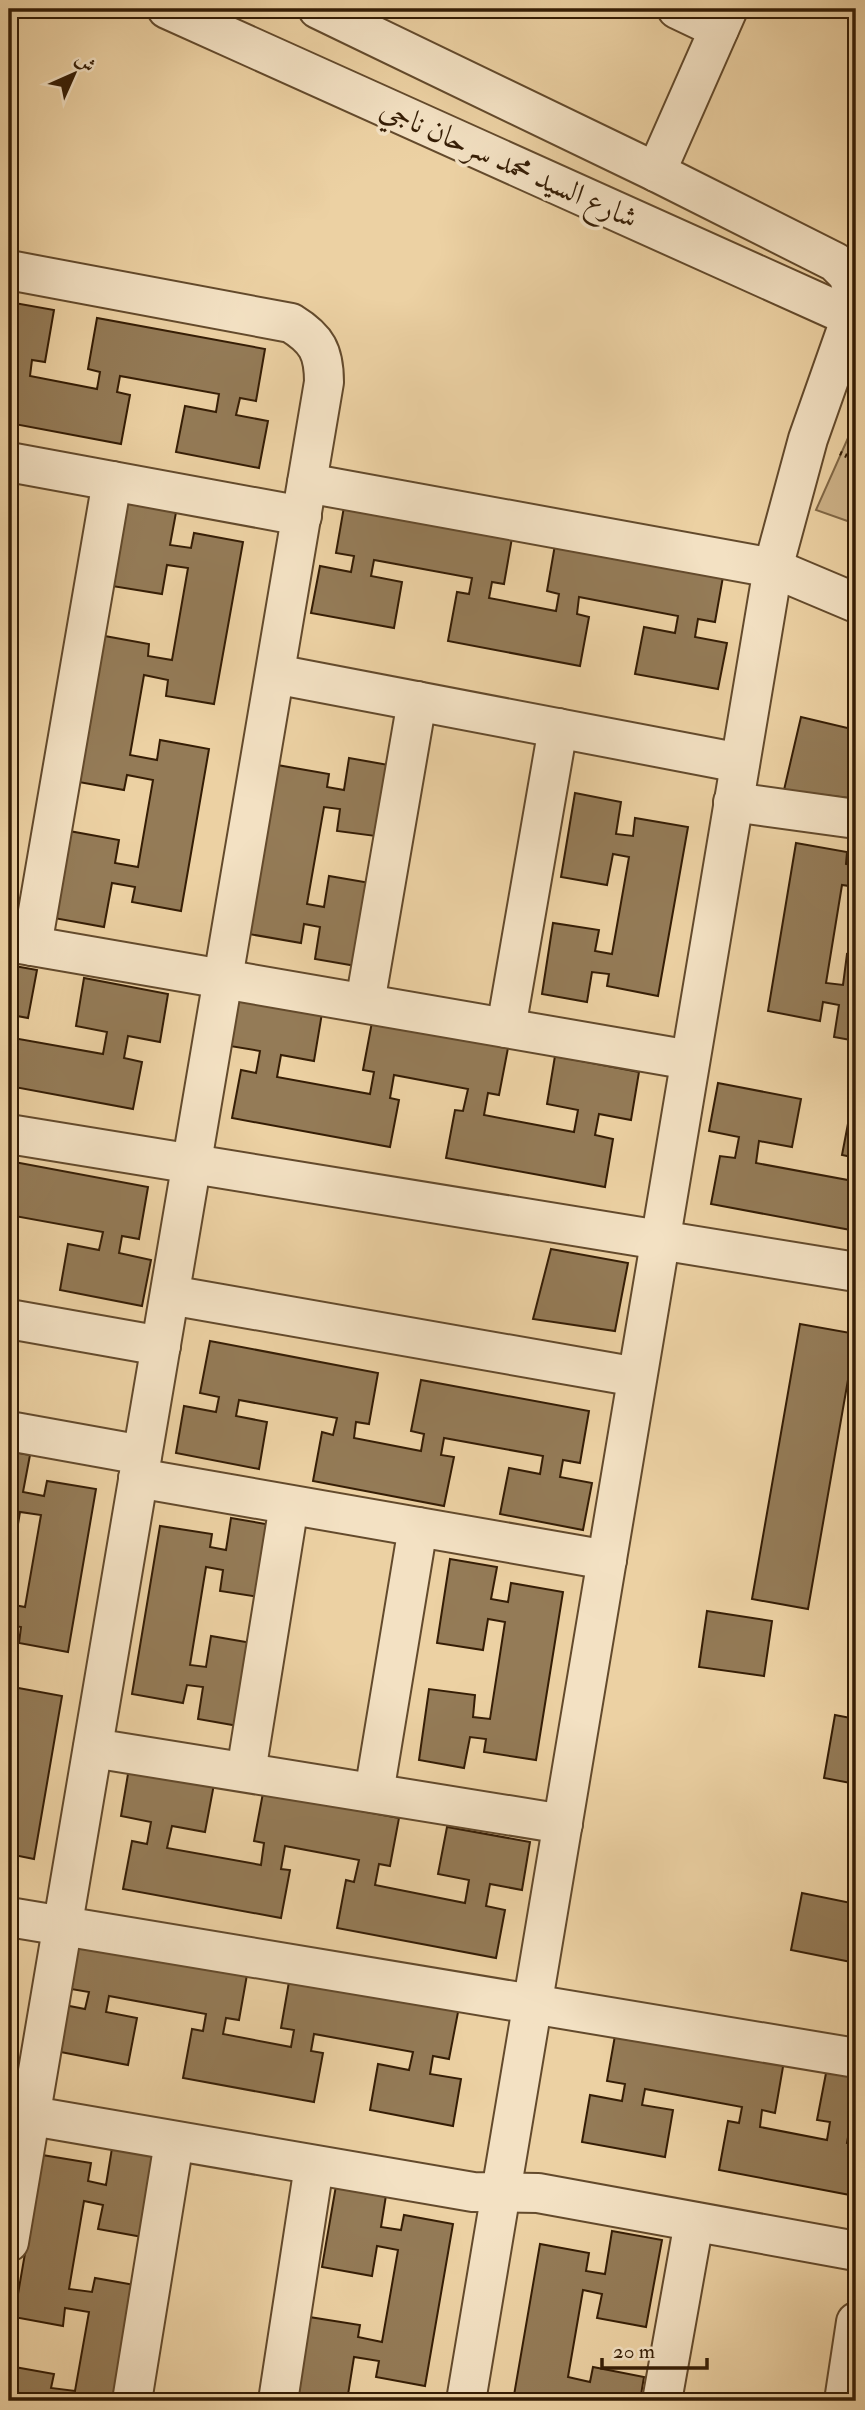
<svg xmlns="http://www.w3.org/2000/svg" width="865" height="2410" viewBox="0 0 865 2410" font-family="'IM FELL Double Pica',Amiri,serif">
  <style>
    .green { fill: #cdb288; stroke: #816846; stroke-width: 2 }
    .building { fill: #947b57; stroke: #351d05; stroke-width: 2 }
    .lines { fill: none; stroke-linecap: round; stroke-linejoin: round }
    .minor-casing { stroke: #634a2c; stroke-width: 42 }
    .path { stroke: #351d05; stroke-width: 4.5; stroke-dasharray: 2 3.5; stroke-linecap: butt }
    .minor { stroke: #f3e1c3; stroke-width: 38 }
    .labels { text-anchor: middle; stroke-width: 7; stroke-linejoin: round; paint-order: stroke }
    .street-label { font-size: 30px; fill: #351d05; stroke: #f3e1c3 }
  </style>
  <rect width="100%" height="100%" fill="#ecd1a3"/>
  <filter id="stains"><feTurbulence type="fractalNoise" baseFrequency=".00286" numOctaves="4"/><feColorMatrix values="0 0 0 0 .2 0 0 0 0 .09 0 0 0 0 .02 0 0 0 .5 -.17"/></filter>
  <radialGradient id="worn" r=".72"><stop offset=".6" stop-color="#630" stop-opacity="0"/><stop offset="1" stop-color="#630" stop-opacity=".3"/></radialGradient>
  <polygon class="green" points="856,420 856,524 816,510"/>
  <g class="building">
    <polygon points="9,302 54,310 45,362 32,360 30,376 97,389 100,372 88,369 97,318 265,349 256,401 240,398 236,415 268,421 259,468 176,452 185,406 216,412 219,394 120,376 117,392 130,395 121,444 9,423 9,372 13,356 9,355"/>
    <polygon points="127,499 177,507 170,545 191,548 194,533 243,542 214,704 166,696 168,680 144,675 130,755 157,760 160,740 209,749 181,911 132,902 135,887 112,883 104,927 54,918 69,831 119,840 115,863 138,867 153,780 127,775 124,790 73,781 99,635 149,644 148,656 172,660 188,568 167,565 162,594 112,586"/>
    <polygon points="345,501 513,532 504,584 492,582 489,598 556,611 559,594 547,591 556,539 724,571 715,622 698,619 695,637 727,643 718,689 635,674 644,627 675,633 678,616 579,597 577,614 589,617 580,666 448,641 457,592 469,594 472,578 374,560 371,576 402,582 394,628 311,613 320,566 351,572 354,556 336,553"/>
    <polygon points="801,717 856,730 856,799 784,790"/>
    <polygon points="349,758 394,766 383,837 337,831 340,809 324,807 307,904 324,907 329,876 376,884 362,967 315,959 320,927 304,924 301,943 249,934 277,765 329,774 327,787 344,790"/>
    <polygon points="575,793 621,802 616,834 633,836 635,818 688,827 658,996 607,986 609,974 592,972 587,1002 542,994 553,923 599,930 595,951 612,954 629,857 613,854 607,885 561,877"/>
    <polygon points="796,843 847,852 846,864 856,866 856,887 842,885 826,983 843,985 847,954 856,956 856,1041 834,1037 839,1005 823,1002 820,1021 768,1011"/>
    <polygon points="9,965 37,970 28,1018 17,1016 13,1038 103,1054 107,1032 76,1026 84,978 168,994 160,1042 128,1036 124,1058 142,1062 133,1109 9,1086"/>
    <polygon points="239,998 322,1013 314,1061 281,1055 277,1077 370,1094 374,1072 363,1070 372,1022 508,1048 499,1095 488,1093 484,1115 574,1132 578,1110 547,1104 555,1056 639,1072 631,1120 599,1114 595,1135 613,1139 605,1187 446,1158 455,1110 463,1111 468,1089 394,1075 390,1098 399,1100 390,1147 232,1118 241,1070 256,1073 260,1051 230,1046"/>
    <polygon points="718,1083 801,1099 792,1147 759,1141 756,1163 848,1180 852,1157 842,1155 851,1108 856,1109 856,1231 711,1204 720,1156 735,1158 739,1137 709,1131"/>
    <polygon points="9,1161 148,1187 139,1239 122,1236 119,1253 151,1260 142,1306 60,1290 68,1244 99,1250 103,1232 9,1215"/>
    <polygon points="551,1249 628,1263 615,1331 533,1319"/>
    <polygon points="800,1324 856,1334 808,1609 752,1599"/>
    <polygon points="210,1341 378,1373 369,1424 356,1422 354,1438 421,1451 424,1434 411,1431 421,1380 589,1411 580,1463 563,1460 560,1477 592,1483 583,1530 500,1514 509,1468 540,1474 543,1456 444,1438 441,1455 454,1457 444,1506 313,1481 322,1432 333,1435 337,1418 239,1400 236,1416 267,1422 259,1469 176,1453 184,1406 216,1412 219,1397 200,1393"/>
    <polygon points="9,1451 30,1455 23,1492 44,1496 47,1481 96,1489 68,1652 19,1643 21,1627 9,1625 9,1604 25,1607 41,1515 20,1512 15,1542 9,1541"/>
    <polygon points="231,1518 277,1526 266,1598 220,1591 223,1570 206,1567 190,1665 206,1667 211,1636 258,1644 244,1727 198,1719 203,1687 187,1685 183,1703 132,1694 160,1526 212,1534 210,1547 226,1550"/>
    <polygon points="450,1559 497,1567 491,1599 508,1602 511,1583 563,1592 536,1760 484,1752 486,1739 470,1737 464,1768 419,1760 429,1689 475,1695 473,1717 490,1719 505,1622 488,1619 483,1650 437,1643"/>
    <polygon points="707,1611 772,1621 764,1676 699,1667"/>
    <polygon points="13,1687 62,1696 34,1859 9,1854 9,1707"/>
    <polygon points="835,1715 856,1719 856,1784 824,1778"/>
    <polygon points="129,1768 214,1784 205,1832 172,1826 167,1848 261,1865 264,1843 254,1841 263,1793 399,1818 390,1866 379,1864 375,1885 465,1903 469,1880 438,1874 447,1827 530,1842 522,1890 490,1884 486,1906 505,1910 496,1958 337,1928 346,1880 354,1882 359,1860 285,1846 281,1869 290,1870 281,1918 123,1889 132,1841 147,1844 151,1822 121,1816"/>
    <polygon points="802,1893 856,1904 856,1963 791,1950"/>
    <polygon points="80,1938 248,1969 239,2020 226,2018 223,2034 291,2047 294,2030 281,2028 290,1976 459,2007 449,2059 433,2056 430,2074 461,2079 453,2126 370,2110 378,2064 409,2070 413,2052 314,2034 311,2051 323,2053 314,2102 183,2078 192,2029 203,2031 206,2014 109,1996 106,2012 137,2018 128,2065 45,2049 54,2003 85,2009 89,1992 71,1989"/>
    <polygon points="616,2030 784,2061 775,2113 762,2110 760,2127 827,2140 830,2122 817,2120 827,2068 856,2074 856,2128 850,2126 847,2143 856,2145 856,2162 850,2195 719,2170 728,2121 739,2123 742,2107 645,2089 642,2105 673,2110 665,2157 582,2142 590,2095 622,2101 625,2084 607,2081"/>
    <polygon points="113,2142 163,2151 148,2238 98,2229 103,2205 84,2201 69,2289 92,2292 95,2278 146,2287 126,2401 9,2401 9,2366 54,2374 51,2388 75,2391 89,2312 65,2308 63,2326 14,2317 42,2155 91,2163 88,2181 106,2185"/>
    <polygon points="337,2180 387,2189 381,2227 401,2230 404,2215 453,2224 425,2386 376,2377 379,2361 354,2357 347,2401 294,2401 309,2317 360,2325 358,2337 382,2342 398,2250 377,2246 372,2276 322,2267"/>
    <polygon points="612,2231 662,2240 646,2327 597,2318 602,2294 583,2290 568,2377 590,2382 593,2367 644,2377 640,2401 585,2401 564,2397 564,2401 513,2401 540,2244 589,2253 586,2271 605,2274"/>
  </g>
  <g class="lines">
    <g class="minor-casing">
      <g id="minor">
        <polyline points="167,9 851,317 856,322"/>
        <polyline points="318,9 656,172 835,262 848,275 854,294 851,317 808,439 773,568 466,2401"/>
        <polyline points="677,9 719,29"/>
        <polyline points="656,172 728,9"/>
        <path d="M9 270 291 323C317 339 324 352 324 382L9 2242"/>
        <polyline points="9,462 302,516"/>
        <polyline points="307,483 773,568 856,603"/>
        <polyline points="275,674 740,763"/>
        <polyline points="733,802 856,819"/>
        <polyline points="9,942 690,1060"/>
        <polyline points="32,946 112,481"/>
        <polyline points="365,1003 417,701"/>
        <polyline points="506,1028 558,728"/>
        <polyline points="9,1134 856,1272"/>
        <polyline points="170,1295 637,1377"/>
        <polyline points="9,1319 161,1346"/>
        <polyline points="9,1431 142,1455"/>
        <polyline points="138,1478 607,1560"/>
        <polyline points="93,1748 563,1824"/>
        <polyline points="246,1772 289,1505"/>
        <polyline points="374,1793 418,1527"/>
        <polyline points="9,1917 856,2058"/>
        <polyline points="9,2112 473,2192 538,2193 856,2251"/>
        <polyline points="132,2401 174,2142"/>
        <polyline points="278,2401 314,2166"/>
        <polyline points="662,2401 694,2222"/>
        <polyline points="844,2401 856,2322"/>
      </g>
    </g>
    <polyline class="path" points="840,453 856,460"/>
    <use href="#minor" class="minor"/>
  </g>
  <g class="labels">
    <g class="street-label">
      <text transform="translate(509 163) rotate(24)" y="10">شارع السيد محمد سرحان ناجي</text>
    </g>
  </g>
  <rect width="865" height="2410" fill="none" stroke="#ecd1a3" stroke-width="35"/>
  <rect x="10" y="10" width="844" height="2389" fill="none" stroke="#351d05" stroke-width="3.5"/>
  <rect x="18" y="18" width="830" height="2375" fill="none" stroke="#351d05" stroke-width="2"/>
  <g transform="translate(74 74) rotate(45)" stroke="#f3e1c3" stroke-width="5" paint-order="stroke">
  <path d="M0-5L12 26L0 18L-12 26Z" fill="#351d05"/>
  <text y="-10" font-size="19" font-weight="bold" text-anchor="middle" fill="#351d05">ش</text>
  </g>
  <path d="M602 2358v10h105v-10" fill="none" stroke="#351d05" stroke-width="3.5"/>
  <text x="613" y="2358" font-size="21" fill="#351d05" stroke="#f3e1c3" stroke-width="5" paint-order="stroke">20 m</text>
  <rect width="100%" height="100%" filter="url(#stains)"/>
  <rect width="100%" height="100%" fill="url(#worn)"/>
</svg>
